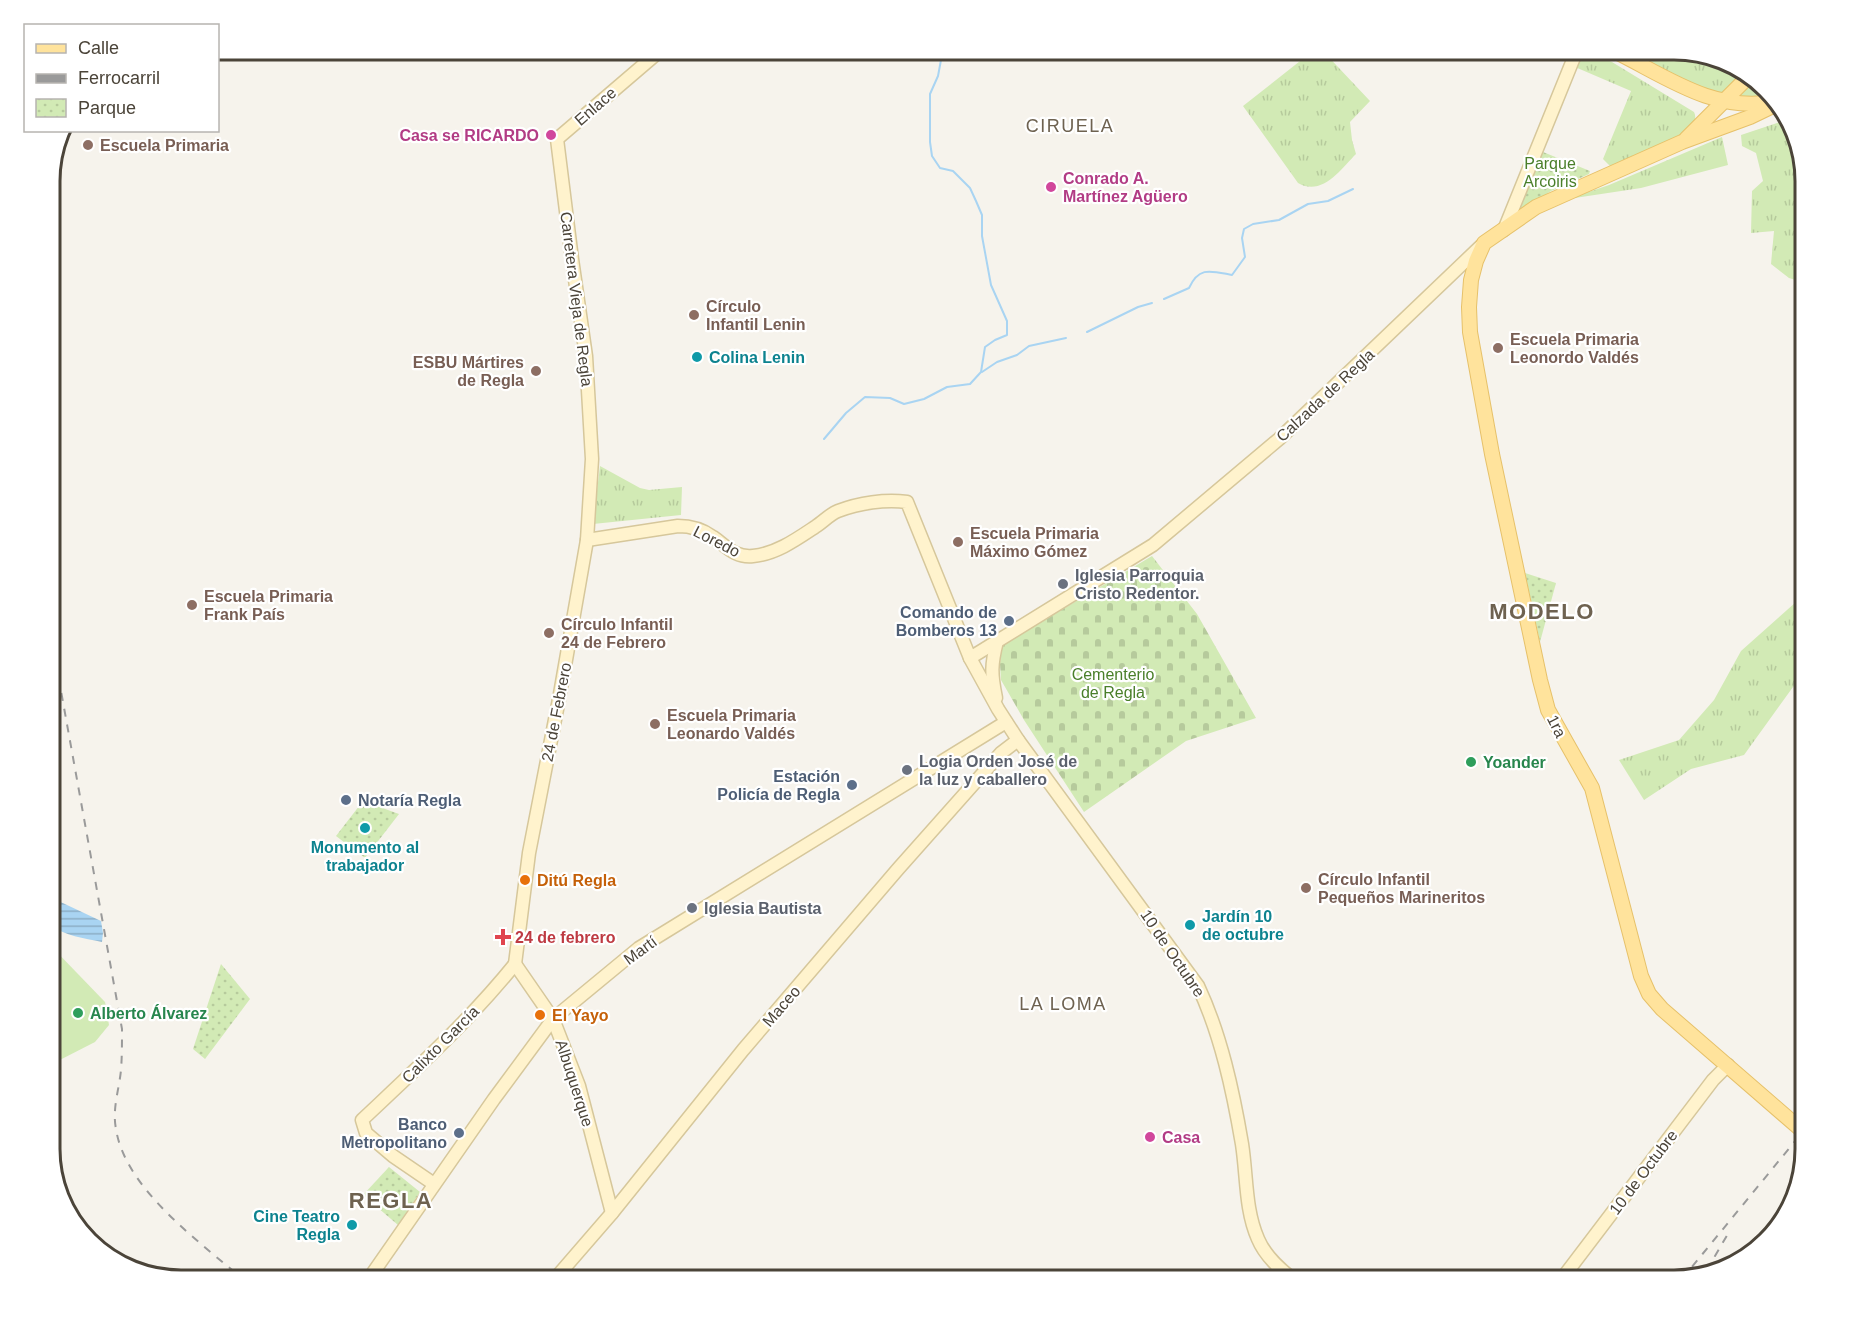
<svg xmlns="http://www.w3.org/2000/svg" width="1855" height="1330" viewBox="0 0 1855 1330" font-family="Helvetica,sans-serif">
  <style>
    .grass { fill: url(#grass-tufts) }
    .cemetery { fill: url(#cemetery-stones) }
    .park { fill: url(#park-dots) }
    .pitch { fill: #d2eab5 }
    .water { fill: url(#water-rules) }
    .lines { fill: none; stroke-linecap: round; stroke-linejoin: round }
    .stream { stroke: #a9d4f2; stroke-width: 2 }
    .secondary-casing { stroke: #d6c79b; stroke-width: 15 }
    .primary-casing { stroke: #e6c16a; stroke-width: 16 }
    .secondary { stroke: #fff3cd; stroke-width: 12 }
    .primary { stroke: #ffe39c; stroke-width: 14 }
    .rail { stroke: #9a9a9a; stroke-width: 2; stroke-dasharray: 8 8; stroke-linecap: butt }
    .hotel-dot { fill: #d1479c; stroke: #fff; stroke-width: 2 }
    .education-dot { fill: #8d6e63; stroke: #fff; stroke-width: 2 }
    .culture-dot { fill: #0f9aa8; stroke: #fff; stroke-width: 2 }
    .worship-dot { fill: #6b7280; stroke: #fff; stroke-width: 2 }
    .service-dot { fill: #5c6f8a; stroke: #fff; stroke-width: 2 }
    .leisure-dot { fill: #2e9e5b; stroke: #fff; stroke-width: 2 }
    .food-dot { fill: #e8710a; stroke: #fff; stroke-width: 2 }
    .health-dot { fill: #e0444e; stroke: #fff; stroke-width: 2 }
    .labels { text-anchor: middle; stroke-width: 4.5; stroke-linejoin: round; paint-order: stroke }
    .street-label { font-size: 16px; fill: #4b4439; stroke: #fff }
    .hotel-label { font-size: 16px; font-weight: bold; fill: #b23c85; stroke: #fff; text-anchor: start }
    .education-label { font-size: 16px; font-weight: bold; fill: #785e54; stroke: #fff; text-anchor: start }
    .park-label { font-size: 16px; fill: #4a7f2a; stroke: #fff }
    .culture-label { font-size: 16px; font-weight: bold; fill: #0d838f; stroke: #fff; text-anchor: start }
    .worship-label { font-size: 16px; font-weight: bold; fill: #5b616d; stroke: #fff; text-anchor: start }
    .service-label { font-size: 16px; font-weight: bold; fill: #4e5e75; stroke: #fff; text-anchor: end }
    .leisure-label { font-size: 16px; font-weight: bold; fill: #27864d; stroke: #fff; text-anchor: start }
    .food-label { font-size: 16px; font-weight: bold; fill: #c56008; stroke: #fff; text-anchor: start }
    .health-label { font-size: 16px; font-weight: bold; fill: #be3a42; stroke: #fff; text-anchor: start }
    .neighbourhood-label { font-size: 18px; letter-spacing: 1.5px; fill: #6e6250; stroke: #fff }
    .district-label { font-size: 22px; font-weight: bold; letter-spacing: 1.5px; fill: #6e6250; stroke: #fff }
    .rim { fill: none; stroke: #4b4439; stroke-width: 3 }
  </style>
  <defs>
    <pattern id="grass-tufts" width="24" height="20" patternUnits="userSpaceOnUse" patternTransform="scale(1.5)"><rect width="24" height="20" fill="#d2eab5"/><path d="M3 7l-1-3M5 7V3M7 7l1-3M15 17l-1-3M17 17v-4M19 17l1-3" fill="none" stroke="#b6ca9c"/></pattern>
    <pattern id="cemetery-stones" width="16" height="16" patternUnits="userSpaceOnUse" patternTransform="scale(1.5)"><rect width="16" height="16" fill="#d2eab5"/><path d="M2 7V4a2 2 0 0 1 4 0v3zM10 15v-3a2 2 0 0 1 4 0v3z" fill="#b6ca9c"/></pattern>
    <pattern id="park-dots" width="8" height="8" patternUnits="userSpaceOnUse" patternTransform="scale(1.5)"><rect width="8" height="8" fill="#d2eab5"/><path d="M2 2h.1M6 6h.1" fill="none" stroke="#b6ca9c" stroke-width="1.8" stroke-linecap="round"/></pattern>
    <pattern id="water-rules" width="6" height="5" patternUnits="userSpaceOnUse" patternTransform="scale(1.5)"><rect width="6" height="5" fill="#a9d4f2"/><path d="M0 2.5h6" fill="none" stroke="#8caec5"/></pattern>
  </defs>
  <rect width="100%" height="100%" fill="#f6f3ec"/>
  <g class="grass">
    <path d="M1314 50H1322L1370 101 1350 122 1352 140 1356 154C1341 169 1322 197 1298 183L1243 106Z"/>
    <path d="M1582 50 1612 62 1694 112C1706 137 1628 160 1610 166L1603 159 1631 91 1575 67Z"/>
    <path d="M1635 50C1663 44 1716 63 1743 73L1724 94C1700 91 1652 68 1635 50Z"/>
    <polygon points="1754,77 1771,98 1735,97"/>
    <polygon points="1789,119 1792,123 1805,181 1805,283 1789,278 1771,264 1774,231 1751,233 1752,191 1763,181 1756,153 1742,146 1741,135"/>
    <polygon points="1722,137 1728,165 1641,188 1568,199 1609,185"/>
    <polygon points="600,466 640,488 649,490 682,487 681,515 593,524"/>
    <polygon points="1805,594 1805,677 1793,687 1744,755 1691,769 1644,800 1619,760 1679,740 1714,700 1741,651"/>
  </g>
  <polygon class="cemetery" points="1152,556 1197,614 1256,718 1186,741 1084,812 1024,720 1001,680 1000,664 1001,646"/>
  <g class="park">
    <polygon points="1543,152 1590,171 1589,174 1551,191 1518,213 1539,154"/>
    <polygon points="1525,573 1556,583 1540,642"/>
    <polygon points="363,801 399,814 365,858 336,836"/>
    <polygon points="221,964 250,999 205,1059 193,1049"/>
    <polygon points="389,1167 420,1192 398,1225 363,1195"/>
  </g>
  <polygon class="pitch" points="50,945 105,1002 109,1025 95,1042 50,1065"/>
  <path class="water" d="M50 897 101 921 103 933 102 942C83 938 66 936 50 925Z"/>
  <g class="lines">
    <g class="stream">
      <path d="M1164 299 1189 288C1199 266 1211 271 1232 275L1245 257 1242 238 1244 229 1253 224 1279 220 1308 204 1328 201 1353 189"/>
      <polyline points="1087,332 1138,307 1152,303"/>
      <polyline points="982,372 997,362 1017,355 1029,346 1066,338"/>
      <polyline points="824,439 846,413 865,397 890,398 904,404 924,399 947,387 970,384 981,372 985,347 995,340 1007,335 1007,321 991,285 982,236 982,215 976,201 970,188 953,171 940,168 932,156 930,142 930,94 938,76 941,60 940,50"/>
    </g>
    <g class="secondary-casing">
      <g id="secondary">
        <polyline points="1504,230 1577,50"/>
        <path d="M587 540 678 526C691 526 702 529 713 537 726 546 735 558 753 556 776 554 797 539 815 527 823 522 830 514 838 511 859 503 885 499 907 502L970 658 998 709 1018 740 1198 986C1221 1035 1233 1091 1242 1144 1247 1176 1245 1210 1258 1239 1265 1256 1280 1269 1294 1280"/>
        <polyline points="970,658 1153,545 1279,439 1481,246"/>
        <path d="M996 698C991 674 991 665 997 641"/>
        <polyline points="515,964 529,853 560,694 587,540 592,459 586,356 572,259 557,139 661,50"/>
        <polyline points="515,964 553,1019 579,1086 612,1213"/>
        <path d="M434 1184 393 1156 366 1133 362 1120C415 1070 469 1021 515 964"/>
        <polyline points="368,1280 494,1099 553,1019 639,948 1006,722"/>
        <polyline points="554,1280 612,1213 743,1050 898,869 1001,753 1018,740"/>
        <polyline points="1561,1280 1713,1080 1728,1065"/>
      </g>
    </g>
    <g class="primary-casing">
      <g id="primary">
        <path d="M1612 50C1664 75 1711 112 1772 102"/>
        <polyline points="1674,50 1675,50"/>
        <polyline points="1777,104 1750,117 1682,142 1536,207 1484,243 1476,261 1471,280 1469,307 1470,332 1492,454 1540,680 1548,710 1592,788 1641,976 1649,994 1662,1009 1805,1133"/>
        <polyline points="1686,139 1750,75"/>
      </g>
    </g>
    <use href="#secondary" class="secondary"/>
    <use href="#primary" class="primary"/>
    <g class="rail">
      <path d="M50 630 122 1029C122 1043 122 1057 121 1070 119 1090 112 1109 116 1129 125 1189 201 1243 244 1280"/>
      <polyline points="1710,1272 1715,1256 1729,1232"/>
      <polyline points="1682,1279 1805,1129"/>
    </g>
  </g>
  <g class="hotel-dot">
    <circle cx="551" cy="135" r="6"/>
    <circle cx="1051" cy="187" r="6"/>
    <circle cx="1150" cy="1137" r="6"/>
  </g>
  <g class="education-dot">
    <circle cx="88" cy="145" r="6"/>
    <circle cx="694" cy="315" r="6"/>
    <circle cx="1498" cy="348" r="6"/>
    <circle cx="536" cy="371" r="6"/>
    <circle cx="958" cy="542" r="6"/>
    <circle cx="192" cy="605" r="6"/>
    <circle cx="549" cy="633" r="6"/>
    <circle cx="655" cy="724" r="6"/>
    <circle cx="1306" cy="888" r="6"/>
  </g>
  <g class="culture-dot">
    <circle cx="697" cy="357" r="6"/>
    <circle cx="365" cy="828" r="6"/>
    <circle cx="1190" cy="925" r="6"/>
    <circle cx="352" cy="1225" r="6"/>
  </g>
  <g class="worship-dot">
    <circle cx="1063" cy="584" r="6"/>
    <circle cx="907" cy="770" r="6"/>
    <circle cx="692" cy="908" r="6"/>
  </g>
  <g class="service-dot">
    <circle cx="1009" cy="621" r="6"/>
    <circle cx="852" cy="785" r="6"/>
    <circle cx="346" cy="800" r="6"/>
    <circle cx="459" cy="1133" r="6"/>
  </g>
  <g class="leisure-dot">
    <circle cx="1471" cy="762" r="6"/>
    <circle cx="78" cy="1013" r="6"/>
  </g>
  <g class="food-dot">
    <circle cx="525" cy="880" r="6"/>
    <circle cx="540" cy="1015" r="6"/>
  </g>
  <path class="health-dot" d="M500 928h6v6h6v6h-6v6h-6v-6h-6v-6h6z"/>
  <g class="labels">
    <g class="street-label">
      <text transform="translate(595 106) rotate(-41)" y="6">Enlace</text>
      <text transform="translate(577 299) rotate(83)" y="6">Carretera Vieja de Regla</text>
      <text transform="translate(1325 395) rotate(-43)" y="6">Calzada de Regla</text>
      <text transform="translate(717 541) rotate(27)" y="6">Loredo</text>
      <text transform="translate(556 712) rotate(-79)" y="6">24 de Febrero</text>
      <text transform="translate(1557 726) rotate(63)" y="6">1ra</text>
      <text transform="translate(640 950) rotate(-36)" y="6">Martí</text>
      <text transform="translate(1173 953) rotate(56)" y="6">10 de Octubre</text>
      <text transform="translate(781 1006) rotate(-49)" y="6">Maceo</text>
      <text transform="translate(440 1044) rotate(-45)" y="6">Calixto García</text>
      <text transform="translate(575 1083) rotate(72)" y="6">Albuquerque</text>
      <text transform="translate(1643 1172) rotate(-53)" y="6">10 de Octubre</text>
    </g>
    <g class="hotel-label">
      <text x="539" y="141" text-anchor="end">Casa se RICARDO</text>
      <text x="1063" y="184">Conrado A.<tspan x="1063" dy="18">Martínez Agüero</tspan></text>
      <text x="1162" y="1143">Casa</text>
    </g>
    <g class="education-label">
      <text x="100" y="151">Escuela Primaria</text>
      <text x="706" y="312">Círculo<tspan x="706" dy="18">Infantil Lenin</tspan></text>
      <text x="1510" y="345">Escuela Primaria<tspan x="1510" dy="18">Leonordo Valdés</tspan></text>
      <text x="524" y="368" text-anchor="end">ESBU Mártires<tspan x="524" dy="18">de Regla</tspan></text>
      <text x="970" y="539">Escuela Primaria<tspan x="970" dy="18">Máximo Gómez</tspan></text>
      <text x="204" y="602">Escuela Primaria<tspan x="204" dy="18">Frank País</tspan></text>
      <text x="561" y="630">Círculo Infantil<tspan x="561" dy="18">24 de Febrero</tspan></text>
      <text x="667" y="721">Escuela Primaria<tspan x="667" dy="18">Leonardo Valdés</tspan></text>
      <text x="1318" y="885">Círculo Infantil<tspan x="1318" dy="18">Pequeños Marineritos</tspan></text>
    </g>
    <g class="park-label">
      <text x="1550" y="169">Parque<tspan x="1550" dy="18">Arcoiris</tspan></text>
      <text x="1113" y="680">Cementerio<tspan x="1113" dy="18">de Regla</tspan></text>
    </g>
    <g class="culture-label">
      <text x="709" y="363">Colina Lenin</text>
      <text x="365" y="853" text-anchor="middle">Monumento al<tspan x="365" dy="18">trabajador</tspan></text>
      <text x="1202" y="922">Jardín 10<tspan x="1202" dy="18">de octubre</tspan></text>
      <text x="340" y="1222" text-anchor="end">Cine Teatro<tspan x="340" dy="18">Regla</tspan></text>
    </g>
    <g class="worship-label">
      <text x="1075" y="581">Iglesia Parroquia<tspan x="1075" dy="18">Cristo Redentor.</tspan></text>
      <text x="919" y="767">Logia Orden José de<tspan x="919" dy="18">la luz y caballero</tspan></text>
      <text x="704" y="914">Iglesia Bautista</text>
    </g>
    <g class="service-label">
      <text x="997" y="618">Comando de<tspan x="997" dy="18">Bomberos 13</tspan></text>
      <text x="840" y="782">Estación<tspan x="840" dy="18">Policía de Regla</tspan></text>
      <text x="358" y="806" text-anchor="start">Notaría Regla</text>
      <text x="447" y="1130">Banco<tspan x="447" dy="18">Metropolitano</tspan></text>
    </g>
    <g class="leisure-label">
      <text x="1483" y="768">Yoander</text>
      <text x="90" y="1019">Alberto Álvarez</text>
    </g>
    <g class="food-label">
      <text x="537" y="886">Ditú Regla</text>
      <text x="552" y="1021">El Yayo</text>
    </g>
    <g class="health-label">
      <text x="515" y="943">24 de febrero</text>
    </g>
    <g class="neighbourhood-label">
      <text x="1070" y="132">CIRUELA</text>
      <text x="1063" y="1010">LA LOMA</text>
    </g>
    <g class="district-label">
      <text x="1542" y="619">MODELO</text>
      <text x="391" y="1208">REGLA</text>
    </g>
  </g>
  <path d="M0 0H1855V1330H0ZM181 60H1674A121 121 0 0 1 1795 181V1149A121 121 0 0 1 1674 1270H181A121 121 0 0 1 60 1149V181A121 121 0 0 1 181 60Z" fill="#fff" fill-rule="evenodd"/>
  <path class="rim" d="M181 60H1674A121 121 0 0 1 1795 181V1149A121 121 0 0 1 1674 1270H181A121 121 0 0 1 60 1149V181A121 121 0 0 1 181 60Z"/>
  <rect x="24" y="24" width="195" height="108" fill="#ffffff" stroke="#b7b4b0" stroke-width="1.5"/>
  <rect x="36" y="44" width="30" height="9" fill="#ffe39c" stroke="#b7b4b0" stroke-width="1.5"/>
  <text x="78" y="54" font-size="18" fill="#4b4439">Calle</text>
  <rect x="36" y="74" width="30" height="9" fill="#9a9a9a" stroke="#b7b4b0" stroke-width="1.5"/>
  <text x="78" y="84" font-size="18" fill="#4b4439">Ferrocarril</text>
  <rect x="36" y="99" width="30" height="18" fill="url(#park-dots)" stroke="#b7b4b0" stroke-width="1.5"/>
  <text x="78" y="114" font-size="18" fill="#4b4439">Parque</text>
</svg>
